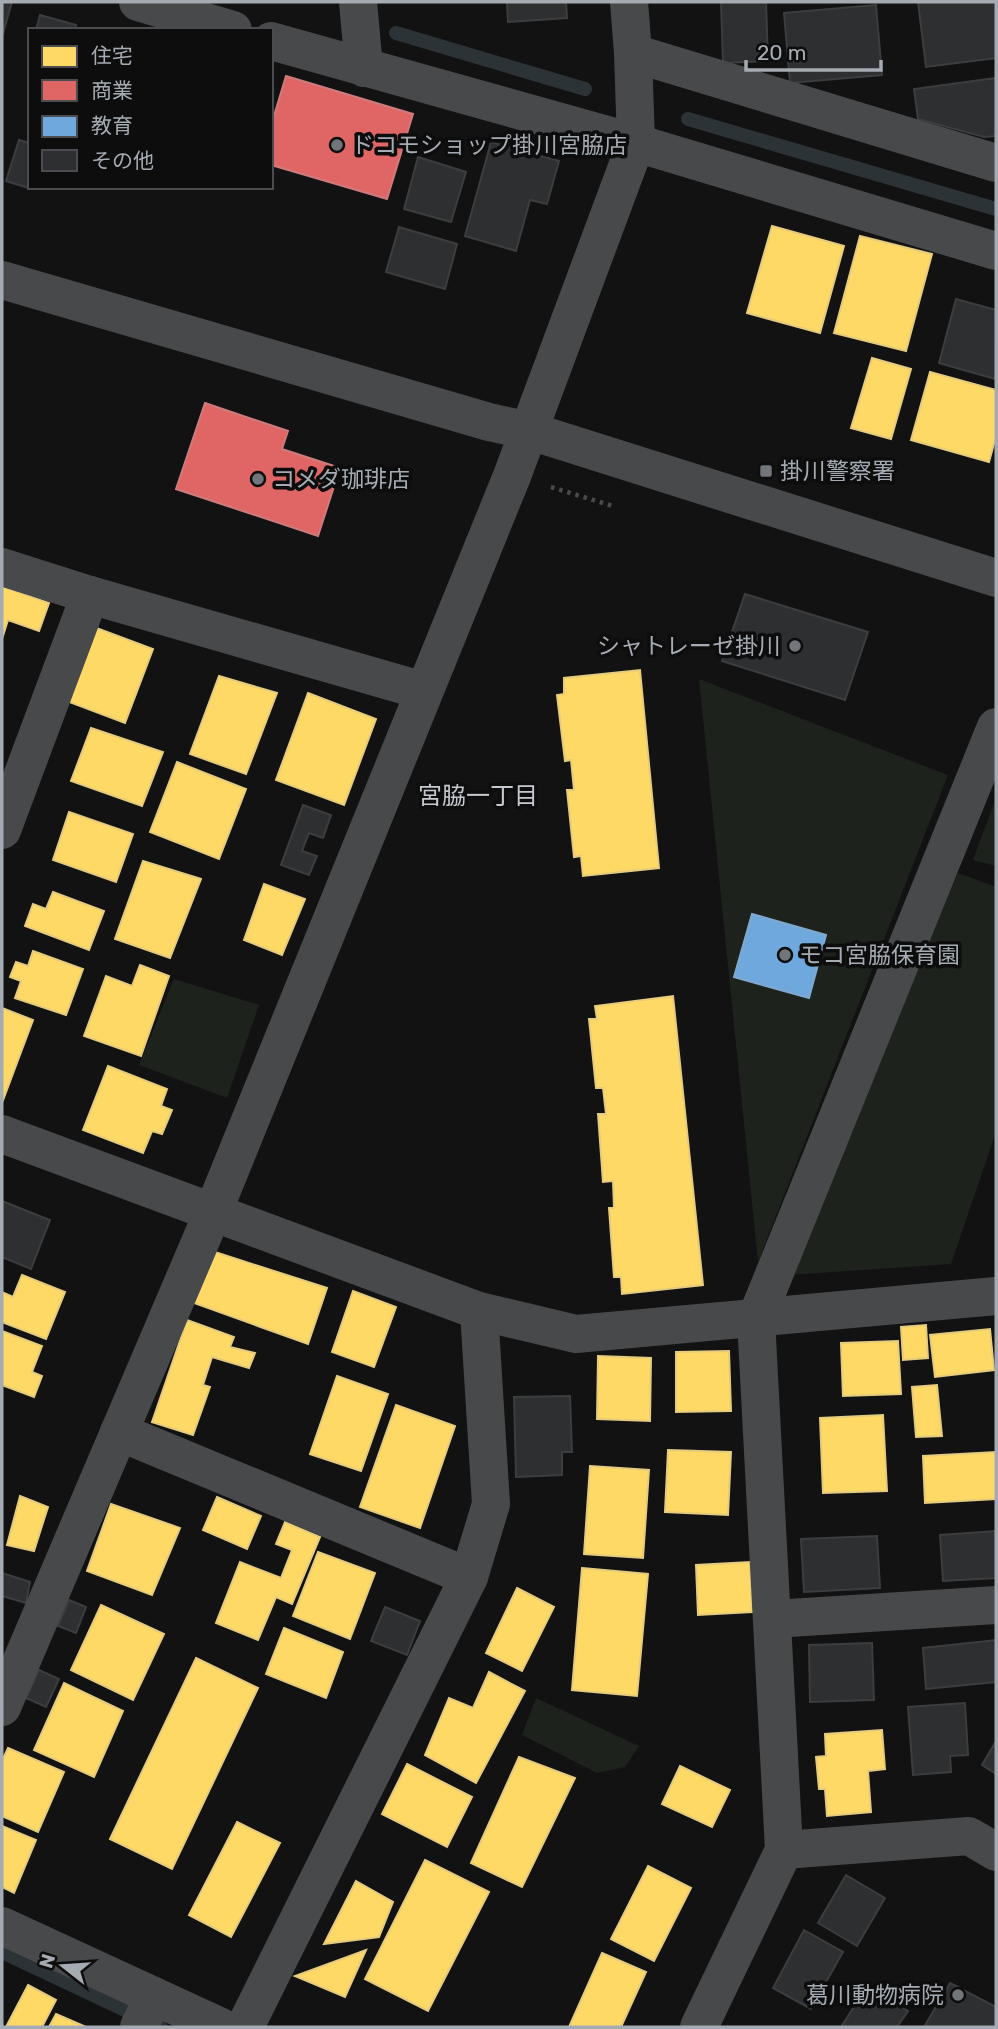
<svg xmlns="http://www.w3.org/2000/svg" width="998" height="2029" viewBox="0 0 998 2029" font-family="Rubik,'Noto Sans JP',sans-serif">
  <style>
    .green { fill: #1d221d }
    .homes { fill: #ffd966; stroke: #e4cb7d; stroke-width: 2 }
    .shops { fill: #e06666; stroke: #ce7b7d; stroke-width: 2 }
    .schools { fill: #6fa8dc; stroke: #7fa9cf; stroke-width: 2 }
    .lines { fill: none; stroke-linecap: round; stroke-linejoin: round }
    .stream { stroke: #2b3336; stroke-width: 14 }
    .building { fill: #2e2f30; stroke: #3b3d3f; stroke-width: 2 }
    .path { stroke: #484a4c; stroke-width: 4.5; stroke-dasharray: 3.5 5; stroke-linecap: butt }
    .minor { stroke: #47494b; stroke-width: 38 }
    .tertiary { stroke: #47494b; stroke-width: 38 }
    .poi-dot { fill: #72757a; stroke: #0d0d0e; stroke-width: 2.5 }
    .labels { text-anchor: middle; stroke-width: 7; stroke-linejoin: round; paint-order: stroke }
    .poi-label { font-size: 23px; fill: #a5abb2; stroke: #0d0d0e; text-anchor: start }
    .neighbourhood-label { font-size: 24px; fill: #c5c9cf; stroke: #0d0d0e }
  </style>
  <rect width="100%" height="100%" fill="#121213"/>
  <g class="green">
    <polygon points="699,679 948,775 758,1262"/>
    <polygon points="996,798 996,866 973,860"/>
    <polygon points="958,873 996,887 996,1132 951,1264 774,1276"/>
    <polygon points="174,979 259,1005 227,1098 139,1065"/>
    <polygon points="536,1698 639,1746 625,1767 597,1773 522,1735"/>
  </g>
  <g class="homes">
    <polygon points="772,226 844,246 820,333 747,313"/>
    <polygon points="860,236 932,254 906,351 834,333"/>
    <polygon points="872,358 911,369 891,439 851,428"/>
    <polygon points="930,372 996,390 996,436 989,462 911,440"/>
    <polygon points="2,586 49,603 39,631 8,620 2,639"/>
    <polygon points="91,626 153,649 125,723 64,700"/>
    <polygon points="640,670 659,868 583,876 581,856 574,857 567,790 574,790 571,760 565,761 557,695 564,694 564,678"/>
    <polygon points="219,676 277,693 246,774 190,754"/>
    <polygon points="308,693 376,719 344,805 276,780"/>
    <polygon points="91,728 163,752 142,806 71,781"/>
    <polygon points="177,762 246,789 219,859 150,832"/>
    <polygon points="69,812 133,834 116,882 53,860"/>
    <polygon points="143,861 201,879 170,958 115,939"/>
    <polygon points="264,884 305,899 282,955 244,940"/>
    <polygon points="53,892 104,911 89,950 25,926 33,904 46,909"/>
    <polygon points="33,951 83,969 66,1015 15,998 21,981 10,977 16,962 28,966"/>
    <polygon points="140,965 169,976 141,1056 84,1036 106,976 132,986"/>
    <polygon points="673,996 703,1285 622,1294 621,1277 614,1277 609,1208 614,1208 613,1181 603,1182 598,1114 606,1114 603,1088 596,1088 589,1019 597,1019 595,1006"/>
    <polygon points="2,1008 33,1020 2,1103"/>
    <polygon points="108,1066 167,1089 161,1106 172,1110 162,1134 152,1131 143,1153 83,1130"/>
    <polygon points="215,1252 327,1288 308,1344 194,1303"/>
    <polygon points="22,1275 65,1292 46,1339 2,1322 2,1292 13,1297"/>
    <polygon points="353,1291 396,1307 374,1367 332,1352"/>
    <polygon points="187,1320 234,1337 230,1347 255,1353 249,1368 212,1357 203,1385 210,1387 193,1435 152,1422"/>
    <polygon points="926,1325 928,1358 903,1360 901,1327"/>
    <polygon points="990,1329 994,1370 935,1377 930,1335"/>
    <polygon points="2,1331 42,1346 32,1372 42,1376 34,1397 2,1385"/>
    <polygon points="898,1341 901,1394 843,1396 841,1343"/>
    <polygon points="729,1351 731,1411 676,1412 676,1352"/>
    <polygon points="598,1356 651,1358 650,1421 597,1419"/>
    <polygon points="337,1376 388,1394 361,1471 310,1454"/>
    <polygon points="937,1385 942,1436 916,1437 912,1387"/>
    <polygon points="396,1405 455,1426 420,1528 360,1507"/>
    <polygon points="883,1415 887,1491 823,1493 820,1418"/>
    <polygon points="668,1450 731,1452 728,1515 665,1512"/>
    <polygon points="996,1452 996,1499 925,1503 923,1456"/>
    <polygon points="590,1466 649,1470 643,1558 584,1554"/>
    <polygon points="20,1496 48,1507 34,1551 7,1545"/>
    <polygon points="217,1497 261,1516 247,1549 203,1530"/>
    <polygon points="111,1504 180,1528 152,1595 87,1571"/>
    <polygon points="285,1522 320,1537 292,1604 276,1597 258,1640 216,1623 240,1562 281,1578 292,1550 276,1544"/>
    <polygon points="318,1552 375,1573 350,1639 293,1616"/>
    <polygon points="750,1562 752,1612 698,1615 696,1565"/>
    <polygon points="582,1568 648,1574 637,1696 572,1690"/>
    <polygon points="517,1588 554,1607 522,1671 486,1653"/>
    <polygon points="101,1605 164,1634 133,1700 71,1670"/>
    <polygon points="284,1628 343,1652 326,1698 266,1674"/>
    <polygon points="196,1658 258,1688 172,1869 110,1839"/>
    <polygon points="489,1672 525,1691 476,1783 425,1755 449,1698 473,1708"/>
    <polygon points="64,1683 123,1711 94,1777 34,1750"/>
    <polygon points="882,1730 885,1769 868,1771 871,1812 827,1816 825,1789 819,1789 816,1757 826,1756 825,1734"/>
    <polygon points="8,1748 64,1772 38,1832 2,1816 2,1761"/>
    <polygon points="519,1757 575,1778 522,1887 471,1863"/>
    <polygon points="407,1764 472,1797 447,1847 382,1814"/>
    <polygon points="680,1766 730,1790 712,1827 662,1804"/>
    <polygon points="237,1822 280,1843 231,1937 189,1915"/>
    <polygon points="2,1826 36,1840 14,1893 2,1887"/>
    <polygon points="425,1860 489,1892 428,2011 365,1979"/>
    <polygon points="648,1866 691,1888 654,1961 611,1939"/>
    <polygon points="356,1881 393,1902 379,1937 324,1944"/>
    <polygon points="366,1950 345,1997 295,1976"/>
    <polygon points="602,1953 646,1972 621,2027 569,2027"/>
    <polygon points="28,1985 56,2000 42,2027 6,2027"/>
    <polygon points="56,2014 86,2027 49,2027"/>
  </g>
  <g class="shops">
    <polygon points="286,76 413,114 387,199 271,165 271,126"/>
    <polygon points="205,403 288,431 282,449 340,468 318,536 176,489"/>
  </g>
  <polygon class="schools" points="752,914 826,935 809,998 734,977"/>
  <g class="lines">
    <g class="stream">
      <polyline points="396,33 585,89"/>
      <polyline points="688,119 996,209"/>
      <polyline points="2,1952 161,2027"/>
    </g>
  </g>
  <g class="building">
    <polygon points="2,2 12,2 2,37"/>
    <polygon points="507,2 566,2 567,18 508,22"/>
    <polygon points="721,2 766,2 768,61 723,63"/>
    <polygon points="918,2 996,2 996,58 926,67"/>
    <polygon points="876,5 882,75 790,83 784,13"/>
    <polygon points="40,15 76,25 75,30 36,30"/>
    <polygon points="996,78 996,136 984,137 918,119 914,89"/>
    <polygon points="19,140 30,143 30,187 33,187 32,189 6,181"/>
    <polygon points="491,142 559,161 547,204 530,200 516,251 465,236"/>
    <polygon points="418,157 466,172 451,222 404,209"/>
    <polygon points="399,227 457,244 445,289 386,272"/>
    <polygon points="956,299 996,310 995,379 939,363"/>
    <polygon points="745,594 868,632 845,700 722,661"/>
    <polygon points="303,805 331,815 323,838 309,833 302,851 317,856 309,875 281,865"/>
    <polygon points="2,1201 50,1220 31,1269 2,1257"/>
    <polygon points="570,1396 572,1452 562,1452 562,1475 516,1477 514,1397"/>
    <polygon points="996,1531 996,1578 943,1581 940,1535"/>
    <polygon points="877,1536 880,1588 804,1592 801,1539"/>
    <polygon points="2,1573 30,1582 26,1603 2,1596"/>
    <polygon points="69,1600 86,1607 76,1633 58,1626"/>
    <polygon points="385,1607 420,1621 407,1655 371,1641"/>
    <polygon points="996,1640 996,1682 926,1689 923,1648"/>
    <polygon points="872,1643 874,1700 810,1702 809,1645"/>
    <polygon points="39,1670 59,1679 46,1707 26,1698"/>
    <polygon points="965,1703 968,1755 950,1756 951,1772 913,1775 908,1707"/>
    <polygon points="996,1741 996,1774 982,1765"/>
    <polygon points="846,1875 885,1898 857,1946 818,1923"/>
    <polygon points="804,1930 843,1952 811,2009 773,1988"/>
    <polygon points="950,1983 996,2007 996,2027 924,2027"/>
    <polygon points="868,1985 908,2011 897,2027 841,2027"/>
  </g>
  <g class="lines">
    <polyline class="path" points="551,487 616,507"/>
    <g class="minor">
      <polyline points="138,2 233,30"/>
      <polyline points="358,2 364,68"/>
      <polyline points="271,41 636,143 996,251"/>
      <polyline points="633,53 996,163"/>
      <polyline points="2,567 90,595 424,691"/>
      <polyline points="2,830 90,595"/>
      <polyline points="2,1134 479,1311 576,1334 996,1296"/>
      <polyline points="119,1432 469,1577"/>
      <polyline points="773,1619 996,1605"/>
      <polyline points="2,1707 213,1212"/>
      <polyline points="784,1850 969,1836 996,1852"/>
      <polyline points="2,1926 221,2027"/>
      <polyline points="139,2027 154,1996"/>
      <polyline points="245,2027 469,1577 491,1504 479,1311"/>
      <polyline points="699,2027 784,1850 756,1319 996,727"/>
    </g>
    <g class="tertiary">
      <polyline points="2,280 489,422 530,431 996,578"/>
      <polyline points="213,1212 512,476 636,143 633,53 629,2"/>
    </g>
  </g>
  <g class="poi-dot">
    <circle cx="337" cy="145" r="7"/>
    <rect x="759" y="464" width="14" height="14" rx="3.5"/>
    <circle cx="258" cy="479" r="7"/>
    <circle cx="795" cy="646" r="7"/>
    <circle cx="785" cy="955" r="7"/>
    <circle cx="958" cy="1995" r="7"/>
  </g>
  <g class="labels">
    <g class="poi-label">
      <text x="351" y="153">ドコモショップ掛川宮脇店</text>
      <text x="780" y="479">掛川警察署</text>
      <text x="272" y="487">コメダ珈琲店</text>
      <text x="781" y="654" text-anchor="end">シャトレーゼ掛川</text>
      <text x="799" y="963">モコ宮脇保育園</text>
      <text x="944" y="2003" text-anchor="end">葛川動物病院</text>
    </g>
    <g class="neighbourhood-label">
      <text x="478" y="804">宮脇一丁目</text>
    </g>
  </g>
  <rect width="998" height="2029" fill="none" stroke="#a5abb2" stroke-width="7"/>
  <rect x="28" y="28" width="245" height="161" fill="#0d0d0e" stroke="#4a4c50" stroke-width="2"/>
  <rect x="42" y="46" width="35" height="21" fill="#ffd966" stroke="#4a4c50" stroke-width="2"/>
  <text x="91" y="63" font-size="21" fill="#a5abb2">住宅</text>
  <rect x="42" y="80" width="35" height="21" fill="#e06666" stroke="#4a4c50" stroke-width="2"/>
  <text x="91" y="98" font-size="21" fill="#a5abb2">商業</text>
  <rect x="42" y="116" width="35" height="21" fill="#6fa8dc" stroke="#4a4c50" stroke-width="2"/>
  <text x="91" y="133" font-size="21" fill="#a5abb2">教育</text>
  <rect x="42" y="150" width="35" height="21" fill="#2e2f30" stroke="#4a4c50" stroke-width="2"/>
  <text x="91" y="168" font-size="21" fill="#a5abb2">その他</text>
  <g transform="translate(63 1966) rotate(287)" stroke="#0d0d0e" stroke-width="5" paint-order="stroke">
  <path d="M0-5L12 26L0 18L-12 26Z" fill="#a5abb2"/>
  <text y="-10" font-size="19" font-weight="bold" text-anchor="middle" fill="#a5abb2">N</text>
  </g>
  <path d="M746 60v10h135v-10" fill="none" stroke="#a5abb2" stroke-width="3.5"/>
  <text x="757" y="60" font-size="21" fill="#a5abb2" stroke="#0d0d0e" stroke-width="5" paint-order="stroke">20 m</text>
</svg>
